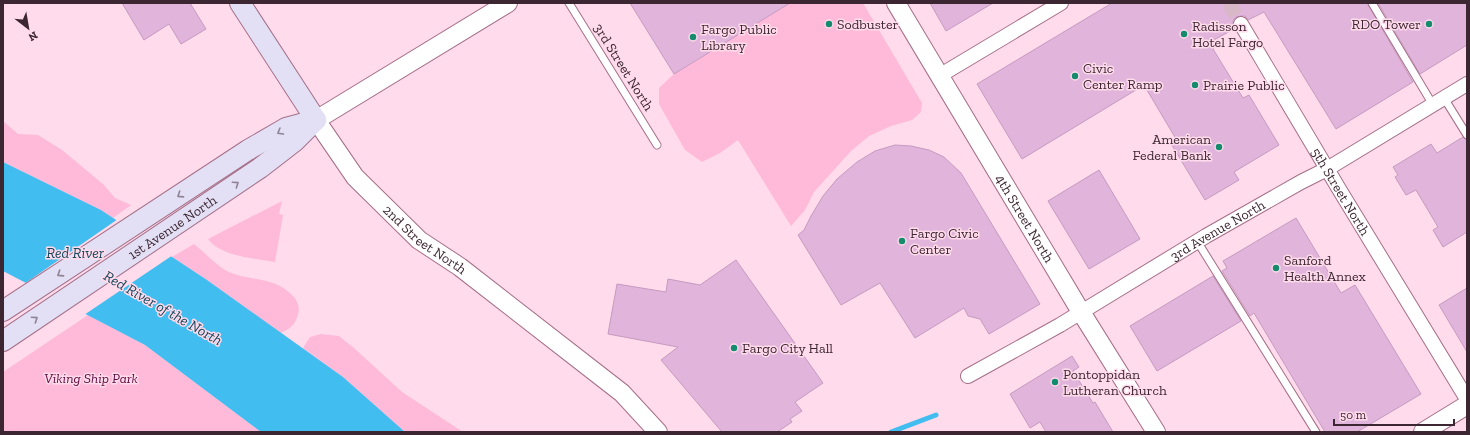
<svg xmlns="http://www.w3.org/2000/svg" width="1470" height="435" viewBox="0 0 1470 435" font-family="'Zilla Slab',serif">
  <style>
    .green { fill: #ffbad9 }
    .water { fill: #42bdf0 }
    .pier { fill: #ffdbeb }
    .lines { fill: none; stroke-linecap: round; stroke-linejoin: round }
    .stream { stroke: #42bdf0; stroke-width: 5 }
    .building { fill: #e0b4db; stroke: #c69ac1 }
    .minor-tunnel { stroke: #d8b7c6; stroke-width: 14; stroke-dasharray: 14 7; stroke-linecap: butt }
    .service-casing { stroke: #a46f88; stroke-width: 9 }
    .minor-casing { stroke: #a46f88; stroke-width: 16 }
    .tertiary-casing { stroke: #a46f88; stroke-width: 20 }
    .secondary-casing { stroke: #a46f88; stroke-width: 22 }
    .service { stroke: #fff; stroke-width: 7 }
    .minor { stroke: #fff; stroke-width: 14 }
    .tertiary { stroke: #fff; stroke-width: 18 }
    .secondary { stroke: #e3e0f6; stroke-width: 20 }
    .oneway { stroke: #908394 }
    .poi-dot { fill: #148b6d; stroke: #ffdbeb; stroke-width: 1.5 }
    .labels { text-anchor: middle; stroke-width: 3; stroke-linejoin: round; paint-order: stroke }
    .poi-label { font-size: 14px; fill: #3c2631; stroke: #ffdbeb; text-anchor: start }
    .street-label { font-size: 14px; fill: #3c2631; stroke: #ffdbeb }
    .park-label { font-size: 14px; font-style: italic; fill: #5f083d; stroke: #ffdbeb }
    .water-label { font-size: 15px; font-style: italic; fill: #15475d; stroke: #ffdbeb }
  </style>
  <rect width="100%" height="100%" fill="#ffdbeb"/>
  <g class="green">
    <polygon points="790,3 863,3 922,103 921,112 912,120 891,126 869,136 851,151 814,192 805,210 791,226 738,140 720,153 702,162 685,150 659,104 659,88 674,74"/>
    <polygon points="3,121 18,134 38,135 62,150 104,185 115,198 131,205 113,218 101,210 3,162"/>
    <path d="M282 201 279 214 283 215 275 262C255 258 221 257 208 239Z"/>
    <path d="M194 244C204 252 214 263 225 270 249 283 272 274 294 297 298 302 300 308 298 314 295 325 291 328 281 333L207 280 172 257Z"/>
    <polygon points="88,315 145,345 261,432 3,432 3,372"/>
    <polygon points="321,334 339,336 354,348 402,392 463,432 405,432 343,377 303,348 310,337"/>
  </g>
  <polygon class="water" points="3,162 101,210 207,280 343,377 405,432 261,432 145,345 3,271"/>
  <polygon class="pier" points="118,219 173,255 84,315 24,284"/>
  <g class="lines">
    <polyline class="stream" points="891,432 936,415"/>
  </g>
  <g class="building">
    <polygon points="122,3 190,3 206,29 181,44 169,24 144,40"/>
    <polygon points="630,3 790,3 674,74"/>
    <polygon points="930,3 993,3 946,31"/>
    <polygon points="1112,3 1367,3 1413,82 1336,129 1264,12 1248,20 1245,16 1241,16 1236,17 1233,20 1233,24 1234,29 1214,40 1217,45 1213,49 1243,98 1249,95 1279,145 1234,172 1239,180 1205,200 1170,142 1176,139 1144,85 1022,159 977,84"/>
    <polygon points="1378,3 1467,3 1467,45 1420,74"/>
    <polygon points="1463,137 1467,140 1467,232 1443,247 1433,230 1438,227 1416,190 1406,195 1395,177 1398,175 1393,167 1431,144 1437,153"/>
    <polygon points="895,145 911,146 929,150 944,157 961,173 1040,304 989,334 980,319 968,316 964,308 915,338 880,283 841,305 798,235 804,230 811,216 823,196 837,179 857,162 875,151"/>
    <polygon points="1099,170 1140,239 1089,269 1048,201"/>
    <polygon points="1296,218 1341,293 1355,285 1421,394 1357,432 1325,432 1254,313 1250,316 1222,271 1227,268 1223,261"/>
    <polygon points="736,260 823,383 795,402 802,411 790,419 792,422 777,432 722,432 661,360 678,347 608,334 617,284 666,292 668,279 700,285"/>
    <polygon points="1213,276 1241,321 1157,371 1130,326"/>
    <polygon points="1467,288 1467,352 1439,305"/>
    <polygon points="1072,356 1079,367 1073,371 1093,403 1095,402 1113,432 1046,432 1040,422 1030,428 1010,394"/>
  </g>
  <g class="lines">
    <polyline class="minor-tunnel" points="1229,3 1241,24"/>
    <g class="service-casing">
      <g id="service">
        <polyline points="569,3 657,145"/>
        <polyline points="1372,3 1433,105"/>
        <polyline points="1444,98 1467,135"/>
        <polyline points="1197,241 1316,432"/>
      </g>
    </g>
    <g class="minor-casing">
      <g id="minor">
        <path id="s1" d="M1241 24 1339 189 1467 399"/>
        <polyline points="939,76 1061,3"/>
        <path id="s2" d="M968 376 1060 325 1206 236 1301 182 1327 169 1467 84"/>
      </g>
    </g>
    <g class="tertiary-casing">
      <g id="tertiary">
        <path id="s3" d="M508 3 316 120 355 177 419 240 460 267 622 393 658 432"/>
        <path id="s4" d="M896 3 1081 312 1156 432"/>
        <polyline points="1423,432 1467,405"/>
      </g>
    </g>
    <g class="secondary-casing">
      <g id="secondary">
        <polyline points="240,3 316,120"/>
        <polyline points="3,311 248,150 286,128 316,120"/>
        <path id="s5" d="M3 341 260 168 295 141 316 120"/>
      </g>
    </g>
    <use href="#service" class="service"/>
    <use href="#minor" class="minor"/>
    <use href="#tertiary" class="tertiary"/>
    <use href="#secondary" class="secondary"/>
  </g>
  <defs><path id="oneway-chevron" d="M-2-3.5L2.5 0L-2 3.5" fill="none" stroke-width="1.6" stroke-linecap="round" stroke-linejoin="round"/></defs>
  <g class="oneway">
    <use href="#oneway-chevron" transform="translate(280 132) rotate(150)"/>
    <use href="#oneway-chevron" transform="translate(236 184) rotate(-34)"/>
    <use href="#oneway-chevron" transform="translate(180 195) rotate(147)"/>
    <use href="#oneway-chevron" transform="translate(60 274) rotate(147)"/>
    <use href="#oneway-chevron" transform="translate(35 319) rotate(-34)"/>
  </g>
  <g class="poi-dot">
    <circle cx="829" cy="24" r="4"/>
    <circle cx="1429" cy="24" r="4"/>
    <circle cx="1184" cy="34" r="4"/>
    <circle cx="693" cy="37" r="4"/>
    <circle cx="1075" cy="76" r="4"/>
    <circle cx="1195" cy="85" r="4"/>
    <circle cx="1219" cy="147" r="4"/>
    <circle cx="902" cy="241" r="4"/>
    <circle cx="1276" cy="268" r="4"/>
    <circle cx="734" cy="348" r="4"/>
    <circle cx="1055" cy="382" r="4"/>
  </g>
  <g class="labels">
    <g class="poi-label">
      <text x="837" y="29">Sodbuster</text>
      <text x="1421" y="29" text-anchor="end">RDO Tower</text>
      <text x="1192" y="31">Radisson<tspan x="1192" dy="16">Hotel Fargo</tspan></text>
      <text x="701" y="34">Fargo Public<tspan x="701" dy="16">Library</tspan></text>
      <text x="1083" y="73">Civic<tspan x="1083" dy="16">Center Ramp</tspan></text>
      <text x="1203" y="90">Prairie Public</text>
      <text x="1211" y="144" text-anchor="end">American<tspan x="1211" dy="16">Federal Bank</tspan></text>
      <text x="910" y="238">Fargo Civic<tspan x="910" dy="16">Center</tspan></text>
      <text x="1284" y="265">Sanford<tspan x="1284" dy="16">Health Annex</tspan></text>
      <text x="742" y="353">Fargo City Hall</text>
      <text x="1063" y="379">Pontoppidan<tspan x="1063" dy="16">Lutheran Church</tspan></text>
    </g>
    <g class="street-label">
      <text transform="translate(624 67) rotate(58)" y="5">3rd Street North</text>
      <text dy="5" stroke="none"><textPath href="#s1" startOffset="195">5th Street North</textPath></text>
      <text dy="5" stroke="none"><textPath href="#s4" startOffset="251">4th Street North</textPath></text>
      <text dy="5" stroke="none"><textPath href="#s5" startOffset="204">1st Avenue North</textPath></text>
      <text dy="5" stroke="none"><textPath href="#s2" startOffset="289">3rd Avenue North</textPath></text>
      <text dy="5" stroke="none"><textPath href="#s3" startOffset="388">2nd Street North</textPath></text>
    </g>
    <g class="park-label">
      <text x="91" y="383">Viking Ship Park</text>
    </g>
    <g class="water-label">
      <text x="75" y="258">Red River</text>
      <text transform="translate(163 308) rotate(30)" y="5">Red River of the North</text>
    </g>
  </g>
  <rect width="1470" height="435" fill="none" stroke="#3c2631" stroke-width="8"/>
  <g transform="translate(28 28) rotate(149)" stroke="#ffdbeb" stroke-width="3" paint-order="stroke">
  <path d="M0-3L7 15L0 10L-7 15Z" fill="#3c2631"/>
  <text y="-6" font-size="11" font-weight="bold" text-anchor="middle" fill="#3c2631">N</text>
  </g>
  <path d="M1334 419v6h120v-6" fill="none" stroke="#3c2631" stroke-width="2"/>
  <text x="1340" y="419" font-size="12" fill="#3c2631" stroke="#ffdbeb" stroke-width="3" paint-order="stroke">50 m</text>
</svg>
